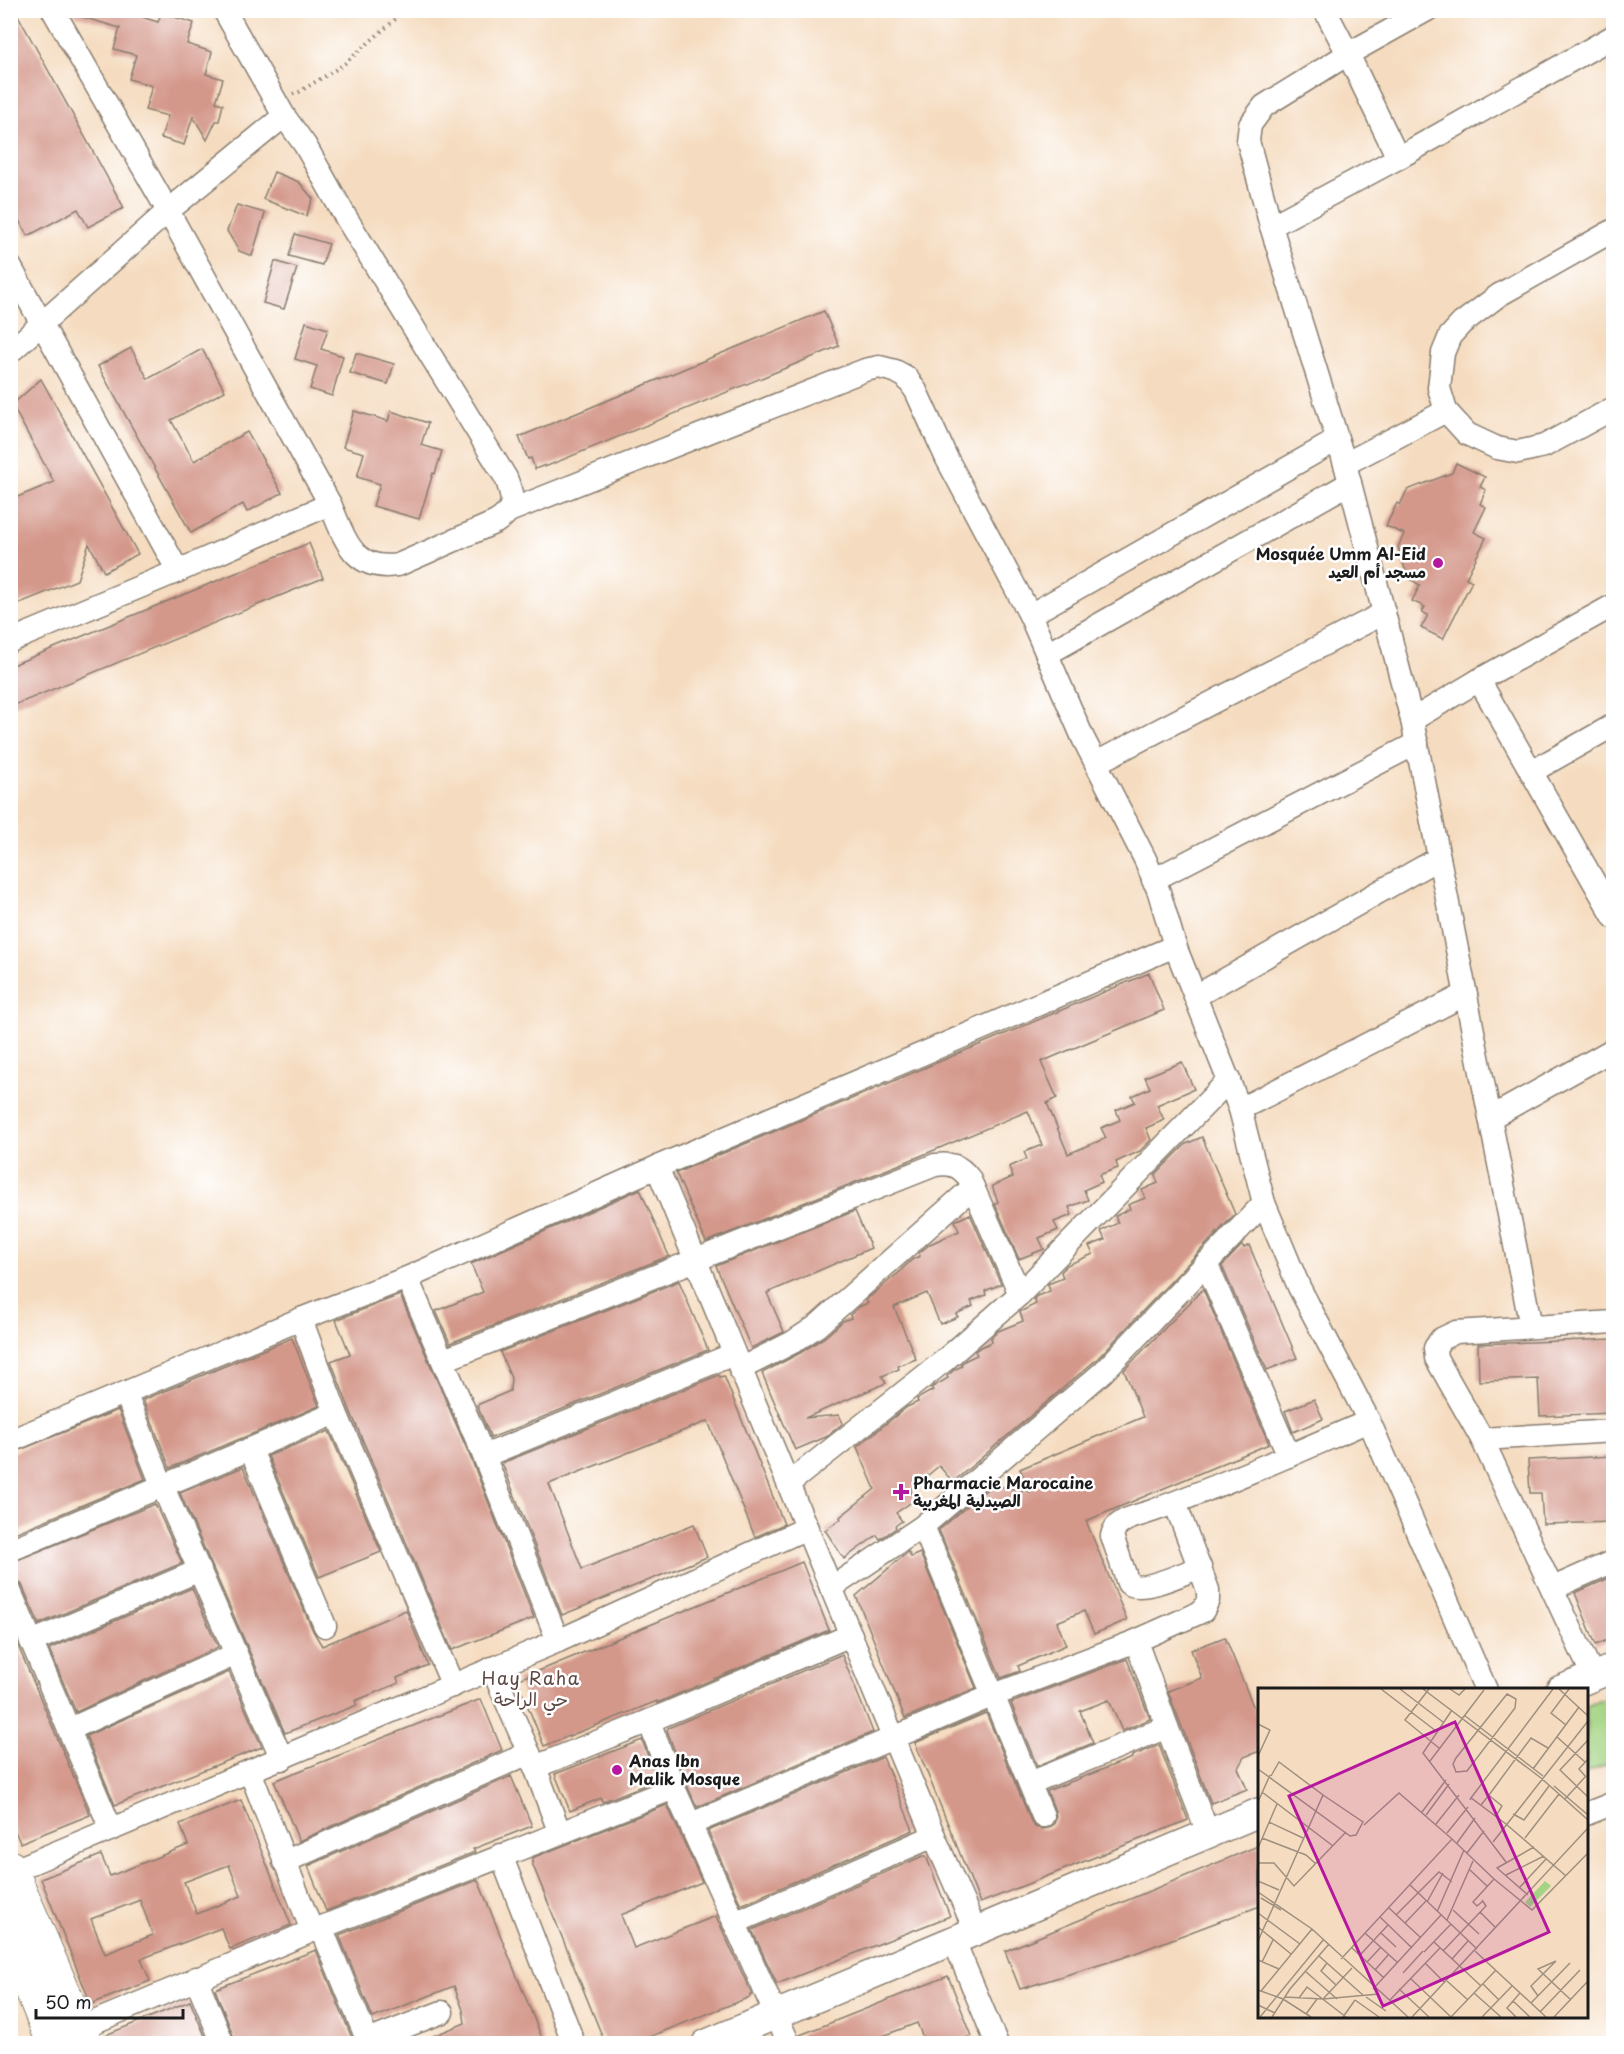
<svg xmlns="http://www.w3.org/2000/svg" width="1624" height="2054" viewBox="0 0 1624 2054" font-family="'Playpen Sans','Playpen Sans Arabic',sans-serif">
  <style>
    .green { fill: #a4d483; stroke: #607850; stroke-width: 1.5 }
    .building { fill: #d4988b; fill-rule: evenodd }
    .lines { fill: none; stroke-linecap: round; stroke-linejoin: round }
    .minor-casing { stroke: #887c6e; stroke-width: 25 }
    .tertiary-casing { stroke: #887c6e; stroke-width: 31 }
    .secondary-casing { stroke: #887c6e; stroke-width: 35 }
    .path { stroke: #887c6e; stroke-width: 4; stroke-dasharray: 1.5 4.5; stroke-linecap: butt }
    .minor { stroke: #fff; stroke-width: 22 }
    .tertiary { stroke: #fff; stroke-width: 28 }
    .secondary { stroke: #fff; stroke-width: 33 }
    .poi-dot { fill: #b5179e; stroke: #fff; stroke-width: 2 }
    .labels { text-anchor: middle; stroke-width: 5; stroke-linejoin: round; paint-order: stroke }
    .poi-label { font-size: 16px; font-weight: bold; fill: #1c1c1c; stroke: #fff; text-anchor: start }
    .neighbourhood-label { font-size: 18px; letter-spacing: 1.5px; fill: #5c4743; stroke: #fff }
    .inset-road { fill: none; stroke: #9e8f7e; stroke-width: 1.5 }
    .view { fill: #b5179e; fill-opacity: 0.15; stroke: #b5179e; stroke-width: 3 }
    .inset-edge { fill: none; stroke: #1c1c1c; stroke-width: 3 }
  </style>
  <rect width="100%" height="100%" fill="#fff"/>
  <filter id="ink" filterUnits="userSpaceOnUse"><feTurbulence type="fractalNoise" baseFrequency=".0167" numOctaves="2"/><feDisplacementMap in="SourceGraphic" scale="12" xChannelSelector="R" yChannelSelector="G"/><feConvolveMatrix kernelMatrix="1 2 1 2 8 2 1 2 1" color-interpolation-filters="sRGB"/></filter>
  <filter id="wash" filterUnits="userSpaceOnUse"><feTurbulence type="fractalNoise" baseFrequency=".008" numOctaves="4" result="noise"/><feDisplacementMap in="SourceGraphic" scale="24" xChannelSelector="R" yChannelSelector="G"/><feGaussianBlur stdDeviation="1.35" result="paint"/><feColorMatrix in="noise" values="0 0 0 0 0 0 0 0 0 0 0 0 0 0 0 0 0 1.4 0 .05"/><feComposite in="paint" operator="in"/></filter>
  <g filter="url(#wash)">
    <rect width="100%" height="100%" fill="#f5dcc0"/>
    <polygon class="green" points="1613,1695 1613,1762 1587,1773 1587,1706"/>
    <g id="blocks">
      <g class="building">
        <polygon points="10,10 15,10 124,208 88,227 78,209 28,236 10,205"/>
        <polygon points="76,10 119,10 158,22 161,13 194,23 187,44 212,52 206,74 223,79 216,102 223,104 219,121 216,121 207,140 193,116 184,145 161,138 168,116 145,110 152,86 129,79 136,55 114,49 120,28 75,15"/>
        <polygon points="274,172 299,182 313,199 306,216 263,199"/>
        <polygon points="237,205 265,213 252,256 239,251 227,231"/>
        <polygon points="295,234 329,244 322,265 289,256"/>
        <polygon points="275,261 297,268 284,309 263,303"/>
        <polygon points="824,311 839,346 545,467 545,465 535,469 531,458 528,459 519,437"/>
        <polygon points="306,322 328,329 321,349 343,356 332,396 310,389 317,366 295,359"/>
        <polygon points="131,348 148,379 202,349 225,391 171,420 194,461 247,432 282,493 247,512 243,504 191,533 98,366"/>
        <polygon points="356,353 394,364 388,384 350,373"/>
        <polygon points="41,379 138,554 104,572 89,544 77,580 10,607 10,500 54,482 12,405"/>
        <polygon points="354,411 388,421 391,411 428,423 421,445 442,451 435,474 433,473 419,519 373,506 380,484 357,477 364,453 343,447"/>
        <polygon points="1456,463 1485,477 1480,487 1486,490 1480,504 1486,507 1474,532 1486,538 1466,578 1472,581 1443,639 1421,628 1428,615 1422,612 1425,607 1412,601 1420,585 1408,578 1398,547 1404,534 1386,526 1397,503 1400,505 1407,490 1452,473"/>
        <polygon points="309,543 323,578 10,707 10,666"/>
        <polygon points="1149,973 1164,1010 1041,1062 1057,1098 1047,1103 1068,1154 1106,1138 1101,1128 1120,1120 1116,1110 1135,1102 1132,1096 1150,1088 1145,1077 1182,1062 1194,1089 1157,1105 1164,1120 1146,1128 1151,1140 1140,1151 1116,1162 1118,1168 1099,1175 1102,1182 1084,1190 1088,1200 1069,1207 1072,1215 1054,1222 1058,1230 1039,1238 1044,1249 1019,1259 995,1204 998,1202 992,1186 1013,1177 1009,1167 1027,1159 1024,1152 1042,1145 1028,1111 913,1159 706,1242 676,1173"/>
        <polygon points="1202,1137 1235,1214 1097,1359 953,1482 939,1466 910,1490 916,1499 896,1513 902,1521 895,1526 896,1528 880,1539 877,1535 844,1559 825,1530 841,1519 840,1517 875,1489 857,1447 907,1407 918,1402 917,1399 933,1390 931,1388 948,1378 947,1376 954,1370 962,1366 961,1364 966,1360 977,1355 975,1351 981,1347 992,1342 991,1338 998,1331 1023,1321 1020,1312 1036,1304 1034,1299 1037,1296 1050,1291 1048,1284 1063,1278 1061,1272 1067,1265 1093,1254 1089,1246 1105,1240 1101,1231 1118,1223 1115,1216 1130,1209 1128,1205 1145,1198 1142,1190 1158,1183 1155,1175 1186,1144"/>
        <polygon points="640,1189 669,1256 450,1343 436,1311 483,1292 471,1264"/>
        <polygon points="855,1211 871,1248 767,1293 784,1332 751,1348 716,1266"/>
        <polygon points="970,1214 1001,1284 985,1291 986,1295 971,1301 973,1306 956,1314 958,1317 940,1324 927,1293 894,1307 916,1359 898,1366 899,1369 882,1376 886,1383 805,1418 839,1415 843,1423 826,1437 795,1450 762,1373 800,1353 825,1337 843,1321 851,1318 850,1315 859,1307 868,1303 866,1300 902,1270 902,1269 913,1259 920,1256 919,1253 930,1244 959,1231 955,1221"/>
        <polygon points="1242,1245 1244,1248 1249,1245 1297,1358 1267,1370 1222,1266"/>
        <polygon points="679,1281 708,1350 491,1438 477,1405 510,1391 511,1378 500,1352"/>
        <polygon points="1203,1289 1269,1444 1086,1521 1127,1620 1094,1634 1084,1611 1057,1622 1066,1645 1018,1666 1020,1671 1001,1678 939,1530 992,1485 1030,1492 1020,1469 1143,1417 1124,1370"/>
        <polygon points="400,1295 472,1461 534,1618 452,1650 349,1408 331,1361 350,1354 336,1320"/>
        <polygon points="292,1338 319,1406 170,1468 143,1400"/>
        <polygon points="1614,1339 1614,1413 1540,1416 1538,1379 1479,1381 1478,1344"/>
        <polygon points="719,1375 720,1377 724,1376 784,1524 755,1537 708,1421 549,1484 582,1569 694,1524 707,1557 562,1615 502,1463"/>
        <polygon points="1314,1399 1323,1419 1293,1432 1285,1411"/>
        <polygon points="118,1410 145,1479 10,1535 10,1454"/>
        <polygon points="329,1431 381,1552 319,1577 268,1456"/>
        <polygon points="1614,1456 1614,1522 1543,1524 1541,1493 1530,1493 1528,1460"/>
        <polygon points="243,1467 313,1631 322,1646 406,1610 428,1665 397,1678 399,1683 355,1701 357,1705 285,1733 180,1493"/>
        <polygon points="155,1504 182,1563 39,1624 22,1585 18,1580 10,1578 10,1563"/>
        <polygon points="908,1552 911,1557 920,1553 976,1688 905,1718 856,1596"/>
        <polygon points="802,1562 829,1630 657,1703 657,1701 544,1746 517,1680"/>
        <polygon points="1614,1576 1614,1637 1596,1645 1575,1593"/>
        <polygon points="192,1588 218,1647 76,1712 49,1649"/>
        <polygon points="10,1627 90,1815 20,1843 10,1818"/>
        <polygon points="1225,1637 1260,1723 1260,1751 1244,1757 1238,1768 1247,1789 1211,1803 1168,1691 1202,1678 1191,1650"/>
        <polygon points="840,1655 842,1655 873,1732 697,1807 686,1783 667,1730 668,1728"/>
        <polygon points="1127,1659 1150,1719 1122,1731 1109,1700 1080,1711 1093,1743 1037,1766 1011,1703"/>
        <polygon points="229,1672 262,1747 115,1805 86,1736"/>
        <polygon points="481,1699 502,1750 299,1841 274,1781"/>
        <polygon points="986,1713 1031,1821 1035,1827 1042,1829 1049,1828 1054,1824 1056,1818 1055,1811 1047,1791 1132,1758 1132,1756 1159,1745 1188,1820 980,1903 915,1743"/>
        <polygon points="642,1740 657,1780 602,1802 601,1798 570,1811 555,1774"/>
        <polygon points="883,1757 913,1830 741,1905 708,1831"/>
        <polygon points="511,1776 532,1826 473,1849 475,1852 326,1911 308,1866"/>
        <path d="M241 1800 291 1925 230 1949 221 1928 141 1959 150 1981 91 2004 41 1879 101 1855 110 1876 188 1845 180 1824ZM229 1865 241 1896 197 1914 184 1882ZM140 1900 153 1935 105 1954 91 1919Z"/>
        <polygon points="667,1805 702,1882 621,1915 634,1948 716,1916 752,1995 750,1995 750,1997 634,2043 605,2043 532,1863 532,1858"/>
        <polygon points="1260,1845 1260,1906 1122,1958 1020,1989 1005,1951"/>
        <polygon points="923,1856 926,1856 950,1916 777,1984 752,1930"/>
        <polygon points="478,1880 518,1979 544,2043 416,2043 465,2023 463,2010 454,1986 373,2018 339,1935"/>
        <polygon points="316,1950 354,2043 236,2043 215,1989"/>
        <polygon points="948,1976 972,2036 951,2043 925,2043 917,2023 883,2036 886,2043 802,2043 800,2035"/>
        <polygon points="190,2001 208,2043 104,2043 103,2036"/>
      </g>
    </g>
  </g>
  <g filter="url(#ink)">
    <use href="#blocks" fill-opacity="0" stroke="#887c6e" stroke-width="1.5"/>
    <g class="lines">
      <g class="minor-casing">
        <g id="minor">
          <path d="M53 10 168 211 330 504C345 538 352 572 398 565L496 522C516 509 514 499 506 478L345 216 305 145 284 116"/>
          <polyline points="1325,10 1348,54 1398,158"/>
          <polyline points="1427,10 1348,54 1264,106 1250,125 1248,141 1271,226 1345,464 1412,720 1531,1327"/>
          <polyline points="1271,226 1398,158 1614,36"/>
          <polyline points="1614,230 1499,295 1462,323 1450,336 1443,353 1439,388 1446,411 1467,434 1497,448 1518,452 1544,446 1614,408"/>
          <polyline points="10,266 178,571"/>
          <polyline points="10,352 168,211 284,116 224,10"/>
          <polyline points="1345,464 1446,411"/>
          <polyline points="509,511 865,370 879,367 895,371 906,377 916,391 947,459 1030,615 1083,738 1145,859 1159,892 1175,946"/>
          <polyline points="1030,615 1337,440"/>
          <polyline points="10,641 178,571 330,504"/>
          <polyline points="1047,654 1350,483"/>
          <polyline points="1479,680 1614,605"/>
          <polyline points="1412,720 1479,680 1614,917"/>
          <polyline points="1096,763 1384,613"/>
          <polyline points="1531,772 1614,725"/>
          <polyline points="1153,880 1417,743"/>
          <polyline points="1196,996 1439,858"/>
          <polyline points="1240,1109 1466,994"/>
          <polyline points="1490,1118 1614,1049"/>
          <polyline points="657,1167 934,1836 976,1932"/>
          <polyline points="1206,1263 1289,1456"/>
          <polyline points="407,1278 484,1456 558,1641"/>
          <polyline points="301,1319 336,1413 453,1686"/>
          <path d="M444 1360 935 1165C951 1163 959 1165 969 1178L1020 1294"/>
          <polyline points="740,1369 793,1342 817,1326 973,1187"/>
          <polyline points="126,1394 162,1485 282,1759"/>
          <polyline points="1482,1439 1614,1431"/>
          <polyline points="10,1441 301,1319 407,1278 657,1167 1175,946 1240,1109 1264,1203 1299,1287 1369,1421"/>
          <polyline points="251,1450 325,1626"/>
          <polyline points="484,1456 734,1354"/>
          <polyline points="789,1483 945,1360 1020,1294 1229,1080"/>
          <polyline points="923,1526 1043,1816"/>
          <polyline points="10,1550 336,1413"/>
          <path d="M1200 1567C1184 1573 1141 1594 1128 1583L1112 1536C1115 1519 1138 1516 1152 1511 1226 1484 1297 1452 1369 1421L1486 1690"/>
          <polyline points="831,1588 923,1526 1103,1372 1264,1203"/>
          <polyline points="1553,1588 1614,1561"/>
          <polyline points="10,1591 111,1829"/>
          <polyline points="1136,1641 1167,1727 1208,1833"/>
          <polyline points="31,1642 200,1570"/>
          <polyline points="492,1668 535,1767 559,1831"/>
          <polyline points="1593,1676 1482,1439 1436,1358 1435,1348 1441,1339 1456,1332 1614,1322"/>
          <polyline points="649,1721 674,1788 789,2044"/>
          <polyline points="70,1729 236,1654"/>
          <polyline points="535,1767 649,1721 851,1635"/>
          <polyline points="250,1771 312,1931"/>
          <polyline points="1030,1783 1167,1727"/>
          <polyline points="1586,1814 1614,1803"/>
          <polyline points="691,1824 994,1695 1136,1641 1203,1611 1208,1600 1208,1590 1175,1503"/>
          <polyline points="501,1855 574,2044"/>
          <polyline points="284,1862 529,1753"/>
          <polyline points="10,1872 558,1641 807,1528"/>
          <polyline points="734,1923 934,1836"/>
          <polyline points="321,1927 369,2044"/>
          <polyline points="954,1941 997,2044"/>
          <polyline points="196,1978 223,2044"/>
          <polyline points="80,2028 312,1931 674,1788"/>
          <polyline points="368,2041 442,2012"/>
        </g>
      </g>
      <g class="tertiary-casing">
        <g id="tertiary">
          <polyline points="1560,1690 1614,1668"/>
          <polyline points="706,2044 1260,1812"/>
        </g>
      </g>
      <g class="secondary-casing">
        <g id="secondary">
          <polyline points="10,1867 86,2044"/>
          <polyline points="10,1938 54,2044"/>
        </g>
      </g>
      <polyline class="path" points="293,94 299,92 343,65 406,10"/>
      <use href="#minor" class="minor"/>
      <use href="#tertiary" class="tertiary"/>
      <use href="#secondary" class="secondary"/>
    </g>
  </g>
  <g class="poi-dot">
    <circle cx="1438" cy="563" r="6"/>
    <path d="M898 1483h6v6h6v6h-6v6h-6v-6h-6v-6h6z"/>
    <circle cx="617" cy="1770" r="6"/>
  </g>
  <g class="labels">
    <g class="poi-label">
      <text x="1426" y="560" text-anchor="end">Mosquée Umm Al-Eid<tspan x="1426" dy="18">مسجد أم العيد</tspan></text>
      <text x="913" y="1489">Pharmacie Marocaine<tspan x="913" dy="18">الصيدلية المغربية</tspan></text>
      <text x="629" y="1767">Anas Ibn<tspan x="629" dy="18">Malik Mosque</tspan></text>
    </g>
    <g class="neighbourhood-label">
      <text x="531" y="1685">Hay Raha<tspan x="531" dy="21">حي الراحة</tspan></text>
    </g>
  </g>
  <g transform="translate(1258 1688)">
    <rect width="330" height="330" fill="#f5dcc0"/>
    <path d="M287 193 293 198 272 219 267 214Z" fill="#a4d483"/>
    <path class="inset-road" d="M123 1 178 43M142 1 185 34M165 1 283 90 330 132M171 1 147 32 181 60M192 1 201 7 207 1M301 1 330 28M249 6 258 11 257 20 209 83 198 84 195 76 198 70ZM194 22 165 65 248 174M206 27 285 88M0 36 12 42 0 68M308 37 293 25 311 1M299 49 327 74M330 52 302 82 330 109M172 73 226 2M0 81 92 148 98 147 105 134 65 107M275 81 321 19M328 89 321 81 330 71M296 98 330 127M4 104 75 158M231 107 273 50 290 60M213 110 295 1M307 111 328 88M212 112 213 110 248 136 308 188M0 114 12 87M223 117 231 107 233 109 244 118 238 128M164 124 188 92M255 126 266 132 291 98M168 127 191 96M11 134 45 150M178 136 201 107M106 137 141 105 194 151M189 145 210 119M4 150 48 167 58 176M267 150 301 106M235 154 330 33M199 155 217 130M0 160 19 116M209 165 226 143M0 175H16L36 198 88 144M212 182 229 198M248 187 286 168M0 193 21 202M152 197 219 261M262 199 288 171M0 204 54 241 150 329M270 207 239 180 276 159M3 210 23 222M225 213 219 218 215 214 236 191 274 222 330 165M169 214 185 185M131 220 163 250M195 222 221 246M179 224 206 162M222 224 238 240M0 225 42 256M138 227 181 184 194 194M122 229 154 260M189 232 215 173M147 235 168 213M0 239 33 266M107 245 140 275M123 245 138 259M0 253 65 107 21 74 13 88M176 254 223 298M93 259 126 290M185 263 228 218 224 212M217 263 288 329M166 264 193 236M102 267 130 237M61 268 106 308M83 271 194 151 236 191M194 271 210 253M0 272 21 281M298 273 280 281 313 312M4 274 15 252M109 274 123 259M69 275 63 283 78 297M167 275 187 295M117 282 131 266M47 283 79 311M145 285 165 263M152 290 193 329M189 293 210 312M225 296 241 312M115 301 183 227M141 301 171 329M0 302 25 311 53 329M3 303 54 241M216 305 243 329M280 308 273 298 298 273M27 309 65 311 121 306M108 309 128 323M41 310 49 299 88 329M65 311 94 280M97 312 121 329M132 312 182 260M255 313 272 329M273 315 312 275M0 317 17 325M282 324 322 282M48 326 59 311M2 329 66 251M14 329 32 301 71 256M85 329 97 312M154 329 330 140M193 329 238 282M224 329 254 298M258 329 249 320 262 305M296 329 330 293"/>
    <path class="view" d="M197 34 291 244 125 318 31 108Z"/>
    <rect width="330" height="330" class="inset-edge"/>
  </g>
  <rect width="1624" height="2054" fill="none" stroke="#fff" stroke-width="36"/>
  <path d="M36 2009v9h147v-9" fill="none" stroke="#1c1c1c" stroke-width="3"/>
  <text x="45" y="2009" font-size="18" fill="#1c1c1c" stroke="#ffffff" stroke-width="4.5" paint-order="stroke">50 m</text>
</svg>
